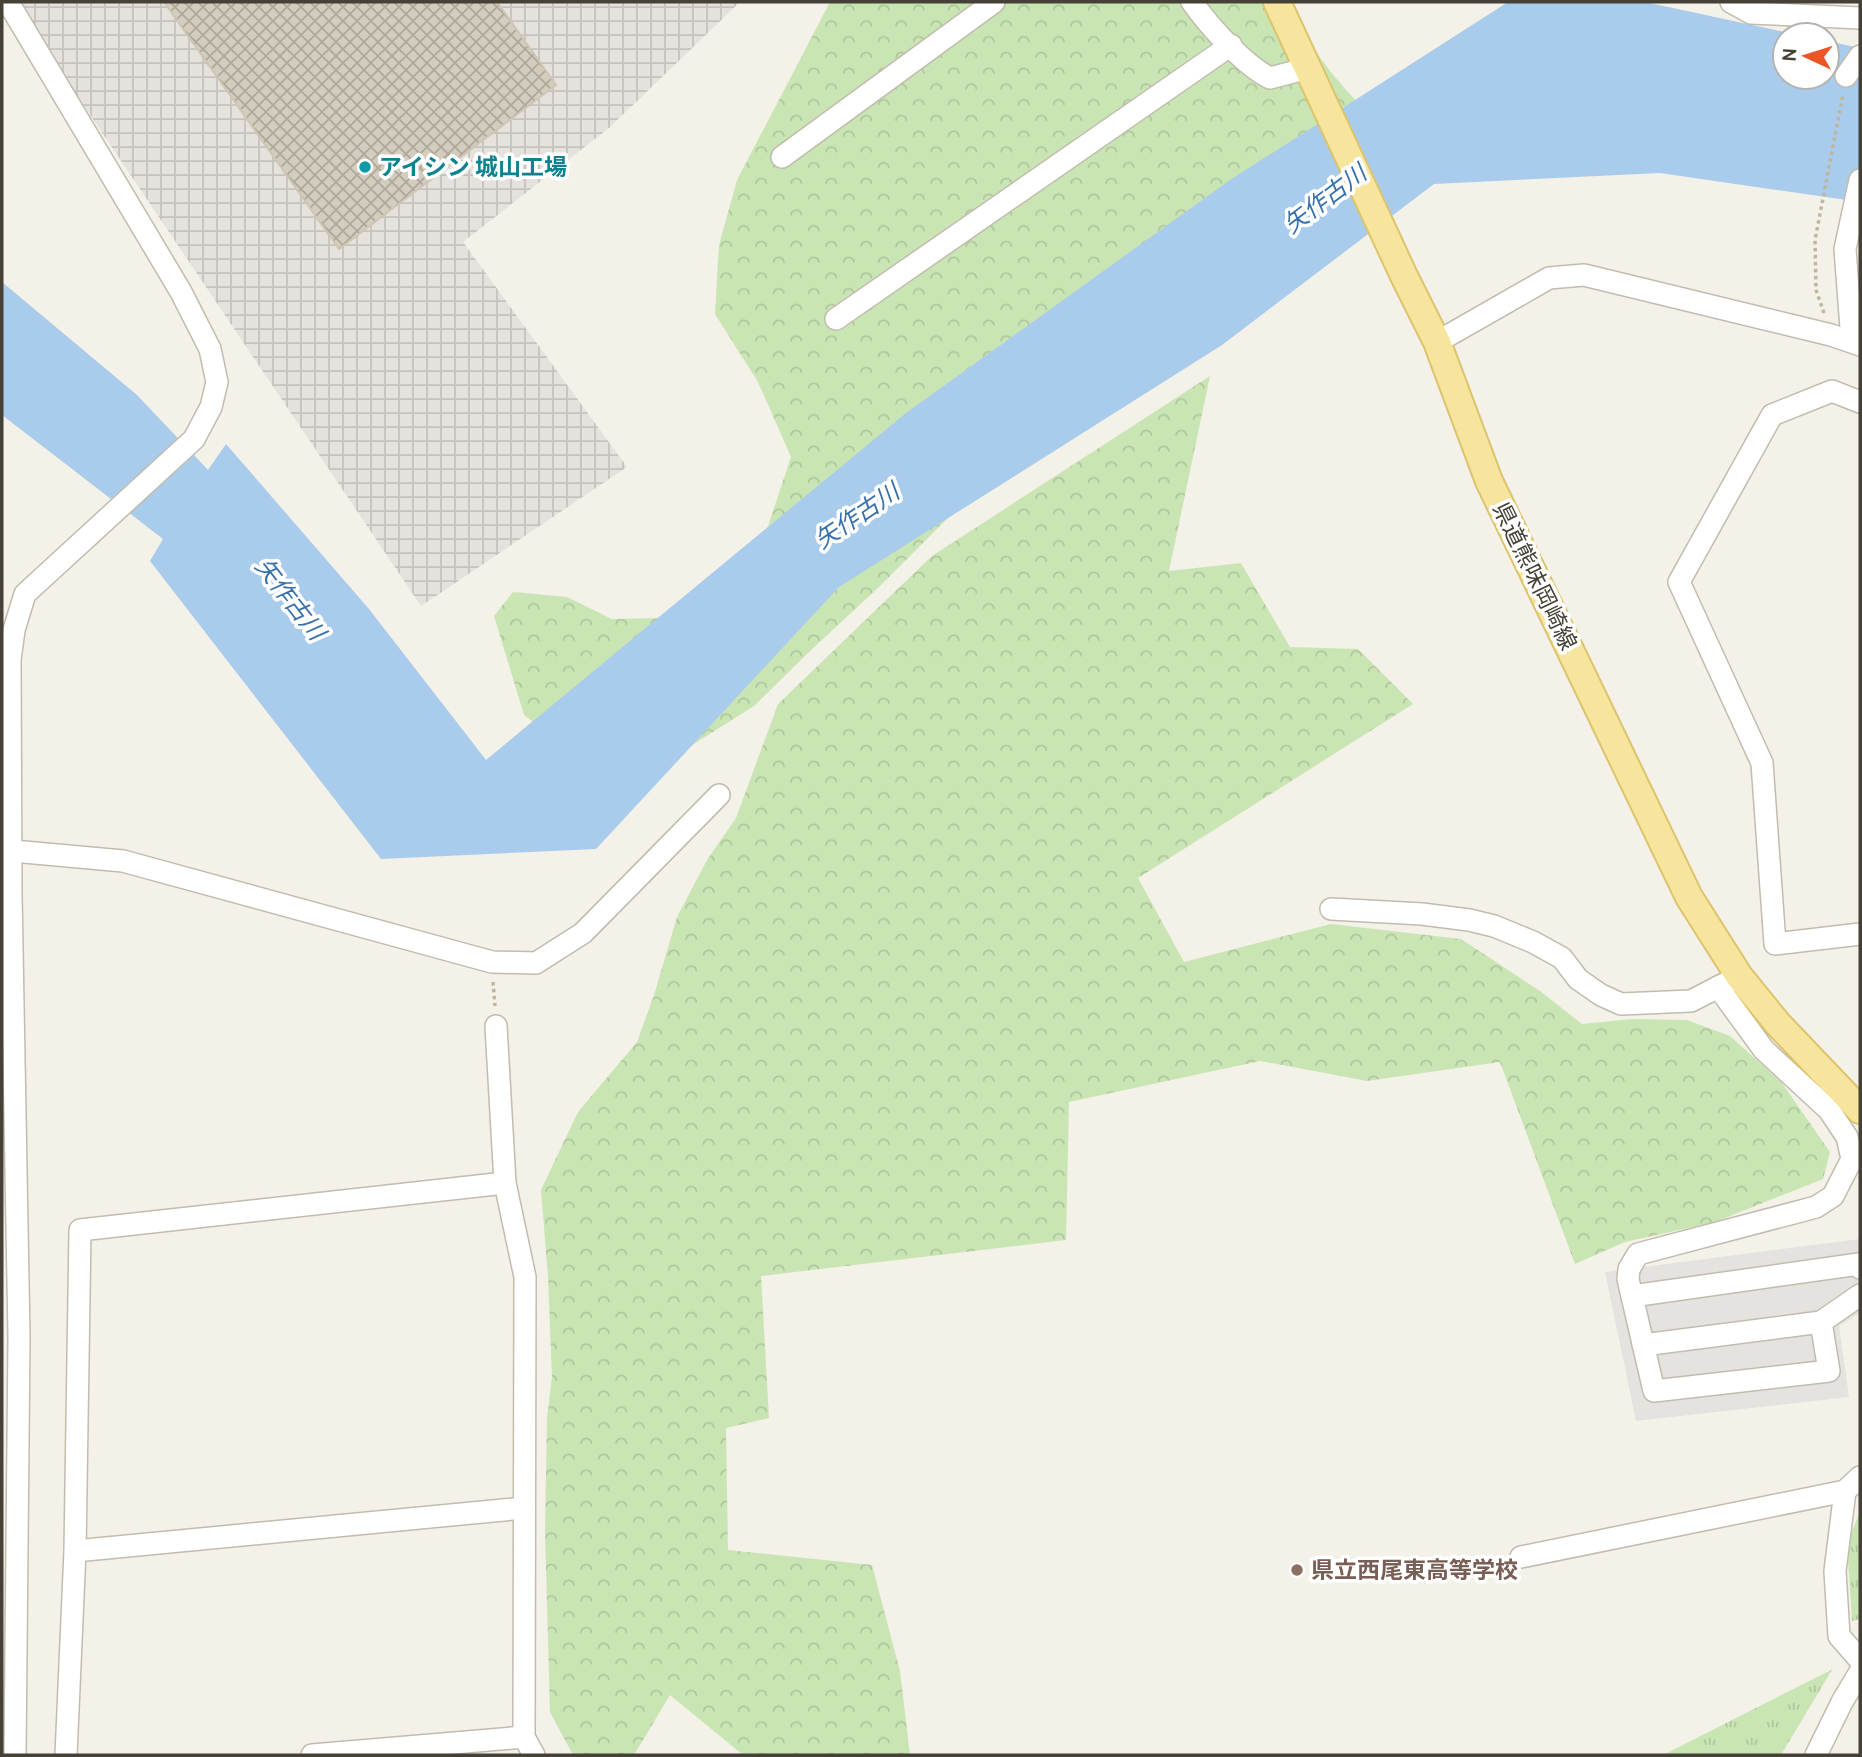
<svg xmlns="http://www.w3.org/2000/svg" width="1862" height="1757" viewBox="0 0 1862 1757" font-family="Cabin,'Noto Sans JP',sans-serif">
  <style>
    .industrial { fill: url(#industrial-grid) }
    .forest { fill: url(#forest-crowns) }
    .park { fill: url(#park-tufts) }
    .parking { fill: #e5e3e0 }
    .water { fill: #a9cbec }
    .building { fill: url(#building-cross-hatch); stroke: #cec6b2; stroke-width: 2 }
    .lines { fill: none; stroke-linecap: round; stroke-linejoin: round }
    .minor-casing { stroke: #c1bcae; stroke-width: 24 }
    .major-casing { stroke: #dcc46d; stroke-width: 30 }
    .path { stroke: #bfb69d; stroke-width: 3.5; stroke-dasharray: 3.5 3.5; stroke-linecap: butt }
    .minor { stroke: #fff; stroke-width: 21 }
    .major { stroke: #f8e59d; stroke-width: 26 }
    .culture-dot { fill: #0f9aa8; stroke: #fff; stroke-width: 2.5 }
    .education-dot { fill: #8d6e63; stroke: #fff; stroke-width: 2.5 }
    .labels { text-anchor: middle; stroke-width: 7; stroke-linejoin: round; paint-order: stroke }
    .culture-label { font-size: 23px; font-weight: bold; fill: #0d838f; stroke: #fff; text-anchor: start }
    .street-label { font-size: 23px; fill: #464137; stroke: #fff }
    .education-label { font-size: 23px; font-weight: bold; fill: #785e54; stroke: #fff; text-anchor: start }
    .water-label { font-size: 24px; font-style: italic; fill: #3770ab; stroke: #fff }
  </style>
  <defs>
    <pattern id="industrial-grid" width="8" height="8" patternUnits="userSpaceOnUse" patternTransform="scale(1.75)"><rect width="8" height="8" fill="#e5e2dd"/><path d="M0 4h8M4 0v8" fill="none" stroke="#c6c3be"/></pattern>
    <pattern id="forest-crowns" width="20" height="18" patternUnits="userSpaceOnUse" patternTransform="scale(1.75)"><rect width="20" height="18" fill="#cae5b4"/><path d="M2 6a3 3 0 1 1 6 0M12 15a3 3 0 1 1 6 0" fill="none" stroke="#afc69b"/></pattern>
    <pattern id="park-tufts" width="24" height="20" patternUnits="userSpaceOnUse" patternTransform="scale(1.75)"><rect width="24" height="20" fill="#cae5b4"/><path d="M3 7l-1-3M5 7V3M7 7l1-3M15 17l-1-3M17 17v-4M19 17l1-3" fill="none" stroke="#afc69b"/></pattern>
    <pattern id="building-cross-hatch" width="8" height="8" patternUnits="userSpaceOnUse" patternTransform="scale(1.75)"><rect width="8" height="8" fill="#d4cdbe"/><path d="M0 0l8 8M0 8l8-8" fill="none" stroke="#aea89b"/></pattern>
  </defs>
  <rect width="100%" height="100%" fill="#f3f1e8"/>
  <polygon class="industrial" points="14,2 740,2 609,128 463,242 627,467 421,606"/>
  <g class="forest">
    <polygon points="830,2 1278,2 1334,76 1379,127 1030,436 880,586 809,652 754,706 686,749 575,754 524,715 494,616 513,592 567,597 612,619 704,617 760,550 791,457 758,382 715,314 719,245 737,180"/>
    <polygon points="1210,376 1169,571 1241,563 1290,647 1358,649 1413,704 1138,878 1184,962 1331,924 1461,939 1540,991 1582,1024 1632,1019 1687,1020 1730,1036 1782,1083 1830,1152 1823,1179 1715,1222 1625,1242 1575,1264 1500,1062 1367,1081 1260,1061 1069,1102 1066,1240 761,1276 769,1418 726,1428 728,1550 872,1565 900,1671 910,1755 743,1755 670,1695 634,1755 573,1755 550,1712 545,1532 547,1418 552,1377 548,1277 541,1190 578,1112 637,1042 654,995 677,917 707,860 736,818 778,704 932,556"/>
  </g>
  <g class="park">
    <polygon points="1860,1511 1860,1619 1852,1621 1847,1545"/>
    <polygon points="1833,1668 1781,1755 1663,1755 1833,1669"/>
  </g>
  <polygon class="parking" points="1860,1239 1860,1313 1839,1326 1849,1397 1636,1421 1605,1272"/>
  <polygon class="water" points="1508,2 1645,2 1799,35 1785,35 1785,77 1827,77 1827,41 1860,48 1860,202 1660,173 1434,184 1222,345 839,587 596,849 381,859 150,561 163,539 2,415 2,282 137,395 208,470 226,444 369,609 486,760 906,413 1230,180"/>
  <polygon class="building" points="164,2 497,2 556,85 339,249"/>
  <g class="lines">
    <g class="minor-casing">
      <g id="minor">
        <polyline points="8,2 181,292 210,349 217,382 211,407 194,439 25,594 14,630 10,660 11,893 19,1337 15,1755"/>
        <path d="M1192 2C1209 26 1244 65 1270 78L1308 68"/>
        <polyline points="1731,2 1751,13 1860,18"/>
        <polyline points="1846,76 1860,56"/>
        <polyline points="782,157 994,2"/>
        <polyline points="836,319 1231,45"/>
        <polyline points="1852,341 1845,249 1860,180"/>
        <polyline points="1437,342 1549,278 1584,275 1831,335 1860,345"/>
        <polyline points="1860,402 1832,391 1772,415 1679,582 1762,763 1775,944 1860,934"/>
        <polyline points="2,850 123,861 492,962 536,963 583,933 719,795"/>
        <polyline points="1331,909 1422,914 1469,920 1494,926 1533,942 1562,958 1578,979 1601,995 1621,1004 1691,1001 1728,982"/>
        <polyline points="496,1026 505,1183 525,1277 524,1737 534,1755"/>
        <polyline points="1632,1296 1859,1264 1860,1268"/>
        <polyline points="1821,1322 1860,1295"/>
        <polyline points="1643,1345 1821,1322 1829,1371 1654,1391 1628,1279 1629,1269 1638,1254 1816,1207 1833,1196 1852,1159 1847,1137 1829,1110 1764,1050 1718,987"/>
        <polyline points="1845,1491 1835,1571 1839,1636 1860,1660"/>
        <polyline points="75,1551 524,1508"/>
        <polyline points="1521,1557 1845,1491 1860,1477"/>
        <polyline points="66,1755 75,1551 80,1230 505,1183"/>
        <polyline points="312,1755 524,1737"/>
        <polyline points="1816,1755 1842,1702 1860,1672"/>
      </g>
    </g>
    <g class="major-casing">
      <polyline id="major" points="1277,2 1404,276 1437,342 1489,481 1689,897 1739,976 1778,1024 1860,1110"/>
    </g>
    <g class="path">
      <polyline points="1824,313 1816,290 1815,240 1843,94"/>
      <polyline points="493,982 495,1006"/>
    </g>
    <use href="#minor" class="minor"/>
    <use href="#major" class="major"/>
  </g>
  <circle class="culture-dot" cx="365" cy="167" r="7"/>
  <circle class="education-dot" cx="1297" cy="1570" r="7"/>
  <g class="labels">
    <g class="culture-label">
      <text x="379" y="175">アイシン 城山工場</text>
    </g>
    <g class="street-label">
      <text transform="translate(1535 576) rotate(64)" y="8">県道熊味岡崎線</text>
    </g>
    <g class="education-label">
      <text x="1311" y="1578">県立西尾東高等学校</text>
    </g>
    <g class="water-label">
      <text transform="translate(1325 199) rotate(-37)" y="8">矢作古川</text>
      <text transform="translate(857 516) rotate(-34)" y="8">矢作古川</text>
      <text transform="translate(290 599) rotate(52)" y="8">矢作古川</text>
    </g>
  </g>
  <rect width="1862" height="1757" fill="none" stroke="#464137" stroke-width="7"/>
  <g transform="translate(1806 56) rotate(274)"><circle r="33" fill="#ffffff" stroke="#b5b3af" stroke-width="2"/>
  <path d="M0-5L12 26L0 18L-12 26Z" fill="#ec5526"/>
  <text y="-10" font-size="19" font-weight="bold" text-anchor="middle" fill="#464137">N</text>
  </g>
</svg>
